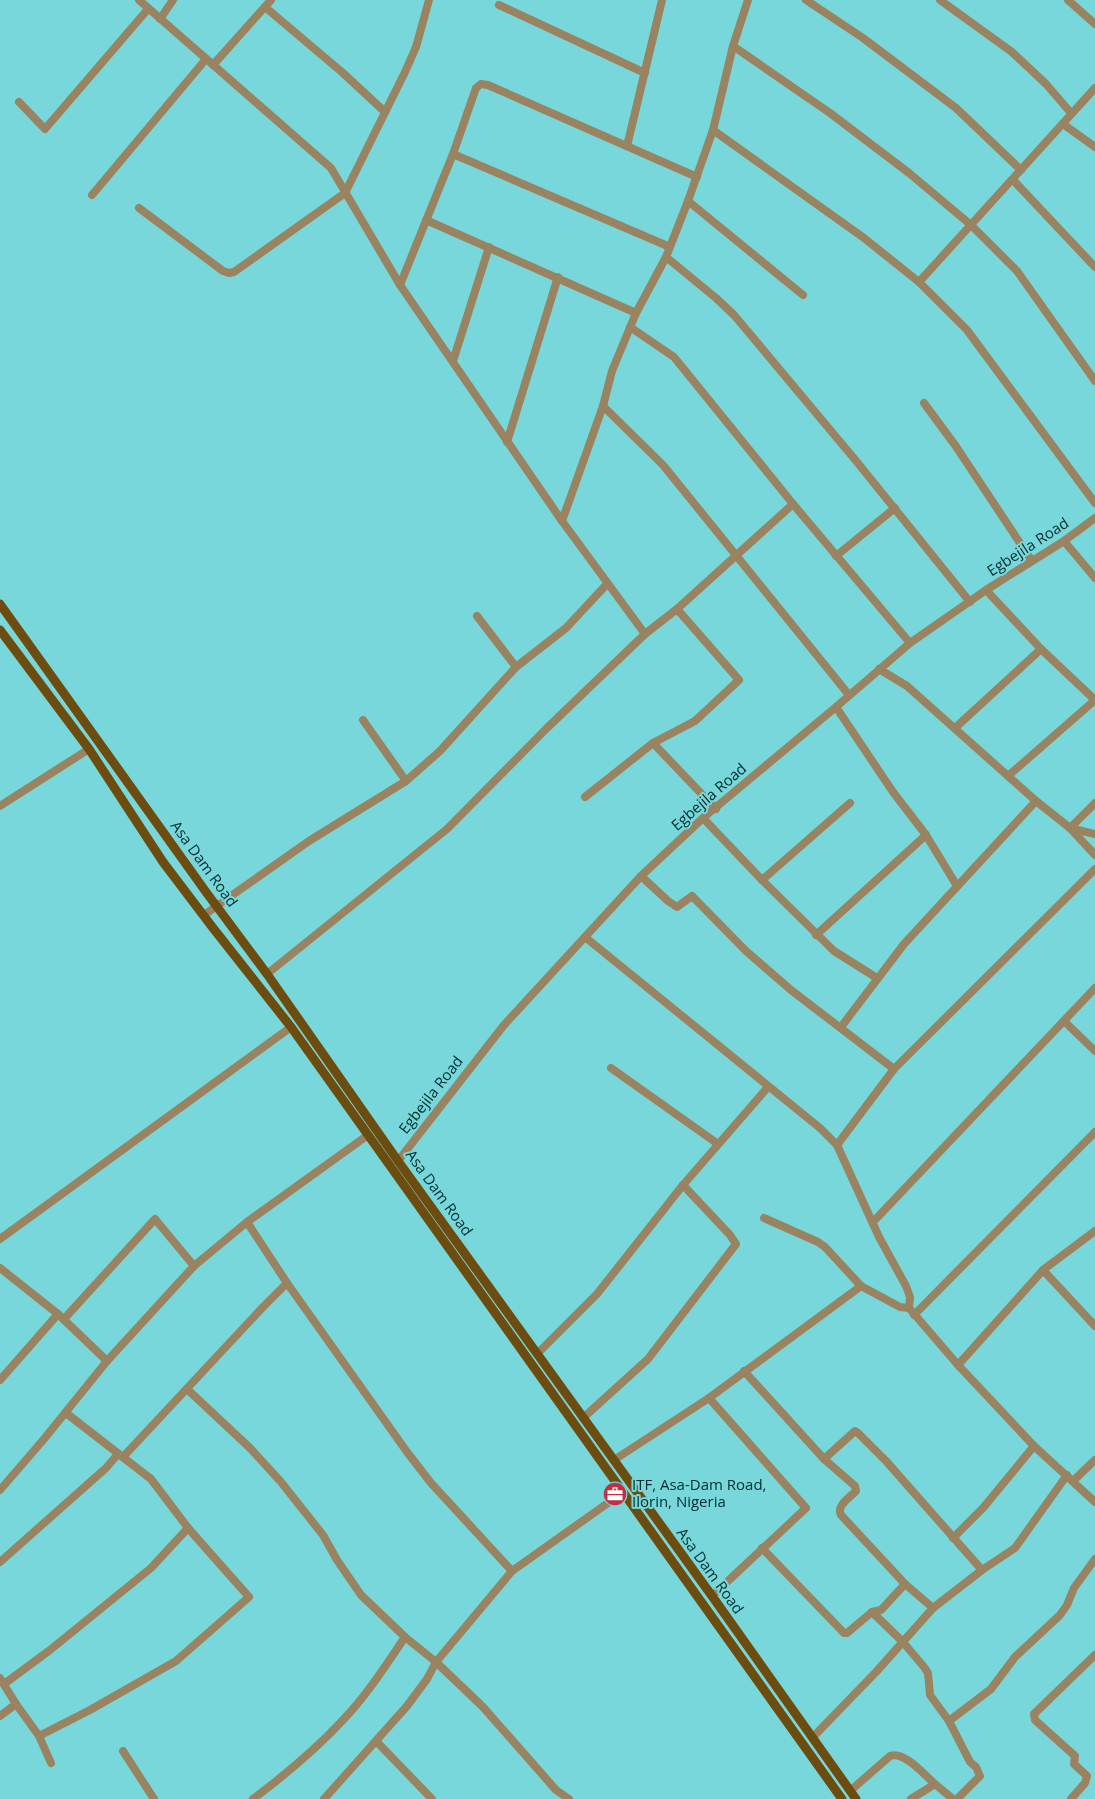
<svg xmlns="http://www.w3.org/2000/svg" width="1095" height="1799" viewBox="0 0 1095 1799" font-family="'Open Sans',sans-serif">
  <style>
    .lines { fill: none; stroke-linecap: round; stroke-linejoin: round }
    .minor { stroke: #9a8360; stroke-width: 8 }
    .major { stroke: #6d4d0f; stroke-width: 9 }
    .labels { text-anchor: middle; stroke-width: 4; stroke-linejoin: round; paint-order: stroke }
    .street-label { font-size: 15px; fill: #012d2e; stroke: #78d7da }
    .poi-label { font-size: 15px; fill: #012d2e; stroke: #78d7da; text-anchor: start }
  </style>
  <rect width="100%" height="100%" fill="#78d7da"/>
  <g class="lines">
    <g class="minor">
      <polyline points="139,0 331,168 400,285 562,521 645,634"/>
      <polyline points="806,0 863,38 956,108 1021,170"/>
      <polyline points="940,0 1012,52 1046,84 1071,113"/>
      <polyline points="1068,0 1095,24"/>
      <polyline points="499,5 645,73"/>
      <polyline points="265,7 343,73 385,112"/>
      <polyline points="160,19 173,0"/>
      <polyline points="733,46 830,113 909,173 971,225 1017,271 1095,381"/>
      <polyline points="213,65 271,0"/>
      <polyline points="19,102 45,129 148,9"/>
      <polyline points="1063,124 1095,147"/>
      <polyline points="713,130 864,238 919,282 967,330 1095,503"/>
      <polyline points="627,146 662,0"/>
      <polyline points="453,154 670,247"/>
      <polyline points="1013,180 1095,267"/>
      <polyline points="92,195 206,59"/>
      <polyline points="688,201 803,295"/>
      <polyline points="139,208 223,271 229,273 234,272 345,193 405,72 416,47 429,0"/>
      <polyline points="426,220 636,313"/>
      <polyline points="666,257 716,298 734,315 857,462 970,602"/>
      <polyline points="919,282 1095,88"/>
      <polyline points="400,285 453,154 476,88 481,84 488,85 697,177"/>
      <polyline points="630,327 674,357 793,504 910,643"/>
      <polyline points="453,361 489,247"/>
      <polyline points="924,403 955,445 1032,561"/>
      <polyline points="603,406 663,465 849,695"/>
      <polyline points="507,442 558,277"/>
      <polyline points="562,521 603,406 612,371 636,313 666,257 688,201 713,130 733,46 748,0"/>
      <polyline points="1064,541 1095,578"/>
      <polyline points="836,556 895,508"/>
      <polyline points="986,590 1041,649 1095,700"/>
      <polyline points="477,616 516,667"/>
      <polyline points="879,669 907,686 1036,801 1070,828 1095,855"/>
      <polyline points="363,720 406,781"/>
      <polyline points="955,728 1041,649"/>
      <polyline points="653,743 716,809"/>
      <polyline points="1008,776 1095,700"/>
      <polyline points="585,797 653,743 695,721 739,680 677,609"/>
      <polyline points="0,806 89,749"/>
      <polyline points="703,818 762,880 834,951 877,978"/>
      <polyline points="1070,828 1095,803"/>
      <polyline points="1070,828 1095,834"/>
      <polyline points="926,835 957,886"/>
      <polyline points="641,876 668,901 677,907 692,896 746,951 791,990 894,1069"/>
      <polyline points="762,880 850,803"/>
      <polyline points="204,915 309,841 406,781 440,751 516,667 566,628 607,584"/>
      <polyline points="816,935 926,835 893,792 836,707"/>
      <polyline points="585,937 820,1128 837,1145 879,1237 906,1286 910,1297 909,1308 958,1365 1034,1446 1095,1502"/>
      <polyline points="267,974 447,829 547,728 645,634 677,609 793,504"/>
      <polyline points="1064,1021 1095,1051"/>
      <polyline points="841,1027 904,944 1036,801"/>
      <polyline points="611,1068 718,1144"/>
      <polyline points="837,1145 894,1069 1095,869"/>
      <polyline points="398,1161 504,1025 641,876 703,818 836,707 910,643 986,590 1064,541 1095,518"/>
      <polyline points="764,1218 818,1242 825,1247 861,1286"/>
      <polyline points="247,1222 287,1283 407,1452 431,1483 512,1571"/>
      <polyline points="873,1222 1095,988"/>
      <polyline points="0,1239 291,1027"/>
      <polyline points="0,1268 58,1314 107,1361"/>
      <polyline points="1043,1270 1095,1326"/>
      <polyline points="914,1315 1095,1132"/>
      <polyline points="64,1319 155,1219 194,1266"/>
      <polyline points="538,1353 597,1294 683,1185 768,1087"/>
      <polyline points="958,1365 1043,1270 1095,1231"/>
      <path d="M744 1371 824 1459 855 1486 856 1491C849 1498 836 1506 841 1515L905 1584 933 1608"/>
      <polyline points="0,1380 58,1314"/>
      <polyline points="187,1389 250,1448 281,1482 323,1535 337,1560 361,1595 405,1637 436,1662 483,1707 556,1790 569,1799"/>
      <polyline points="709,1398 806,1508 712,1596"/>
      <polyline points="583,1418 648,1359 736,1244 730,1235 683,1185"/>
      <polyline points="123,1457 263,1307 287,1283"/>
      <polyline points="824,1459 855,1431 858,1433 886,1461 982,1570"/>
      <polyline points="614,1460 709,1398 861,1286 900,1307 909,1308"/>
      <polyline points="1073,1481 1095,1460"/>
      <polyline points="0,1490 44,1439 107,1361 194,1266 247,1222 368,1135"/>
      <polyline points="953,1538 983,1508 1034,1446"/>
      <polyline points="762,1548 844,1633 847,1633 872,1612 881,1610 905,1584"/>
      <polyline points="0,1562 106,1468 118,1454"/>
      <polyline points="872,1612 902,1641 924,1667 928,1673 930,1695 949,1721 970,1762 976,1767 980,1776 957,1799"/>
      <polyline points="0,1678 16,1704 0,1716"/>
      <polyline points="4,1684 50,1650 151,1568 188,1528"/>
      <polyline points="16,1704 39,1736 51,1763"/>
      <polyline points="949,1721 991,1689 1015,1657 1060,1615 1067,1605 1074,1588 1095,1559"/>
      <polyline points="39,1736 90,1710 176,1661 249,1597 188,1528 151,1479 66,1413"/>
      <polyline points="813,1737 876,1672 933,1608 982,1570 1015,1548 1067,1475"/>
      <polyline points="376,1741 432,1799"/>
      <polyline points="123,1751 154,1799"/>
      <path d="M850 1791 890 1756C905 1751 924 1775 935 1784"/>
      <path d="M253 1799C285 1775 316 1749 343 1720 367 1695 386 1665 405 1637"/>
      <polyline points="324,1799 407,1706 427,1679 436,1662 512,1571 622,1493"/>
      <polyline points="911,1799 935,1784 953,1799"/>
      <polyline points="1071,1799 1085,1783 1087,1776 1074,1764 1075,1756 1035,1720 1034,1714 1095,1655"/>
    </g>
    <g class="major">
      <polyline points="0,604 206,892 267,974 398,1161 712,1596 856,1799"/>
      <polyline points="0,630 89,749 163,862 213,928 291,1027 842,1799"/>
    </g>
  </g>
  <defs>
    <g id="office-disc" transform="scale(1.25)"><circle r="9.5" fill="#c02f44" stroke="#78d7da"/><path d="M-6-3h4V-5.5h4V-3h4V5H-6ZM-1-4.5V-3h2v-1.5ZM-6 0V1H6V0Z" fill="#fff"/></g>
  </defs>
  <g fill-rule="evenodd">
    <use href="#office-disc" x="615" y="1494"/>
  </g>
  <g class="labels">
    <g class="street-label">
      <text transform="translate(1028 547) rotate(-33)" y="5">Egbejila Road</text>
      <text transform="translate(709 797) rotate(-41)" y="5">Egbejila Road</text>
      <text transform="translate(204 864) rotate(54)" y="5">Asa Dam Road</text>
      <text transform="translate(431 1095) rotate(-52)" y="5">Egbejila Road</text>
      <text transform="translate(439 1193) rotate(54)" y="5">Asa Dam Road</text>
      <text transform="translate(710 1571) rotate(54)" y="5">Asa Dam Road</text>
    </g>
    <g class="poi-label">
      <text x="632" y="1490">ITF, Asa-Dam Road,<tspan x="632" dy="17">Ilorin, Nigeria</tspan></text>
    </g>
  </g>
</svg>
